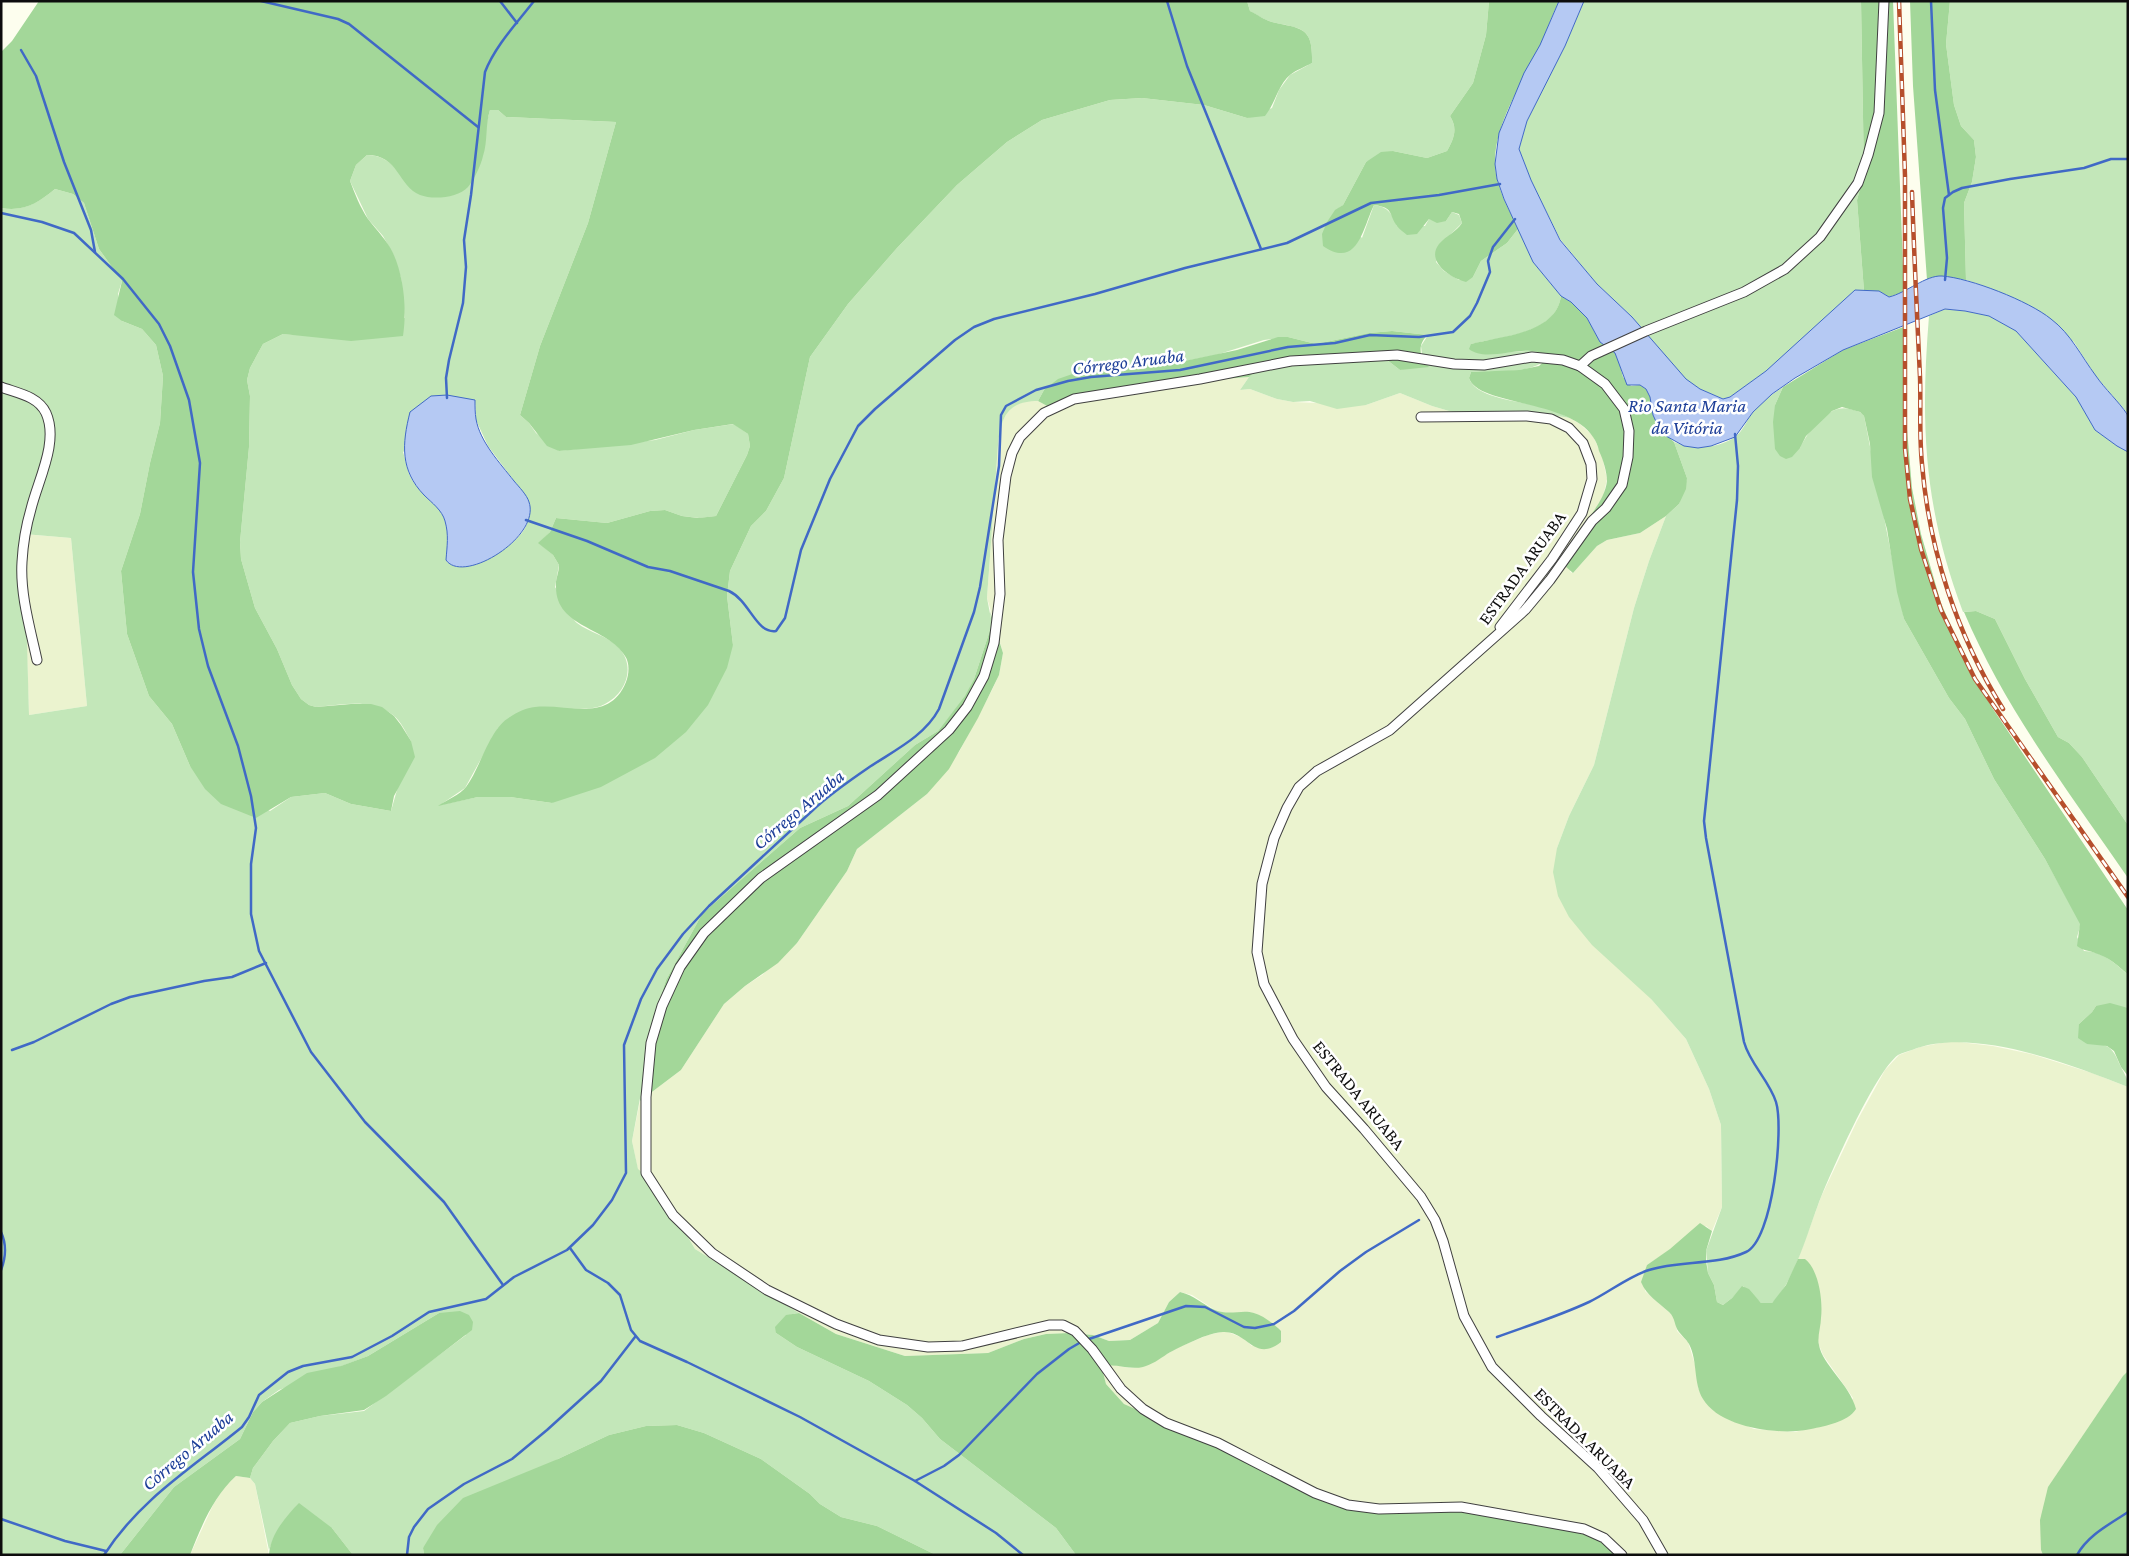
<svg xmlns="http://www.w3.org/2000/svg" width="2129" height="1556" viewBox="0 0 2129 1556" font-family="'Crimson Pro',serif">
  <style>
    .farmland { fill: #ebf3cf }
    .green { fill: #c3e7b9; fill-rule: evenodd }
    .forest { fill: #a3d799 }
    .water { fill: #b5c9f3; stroke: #4069c6 }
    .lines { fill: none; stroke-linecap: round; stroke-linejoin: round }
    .stream { stroke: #4069c6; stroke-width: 2.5 }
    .street-casing { stroke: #404040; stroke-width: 11 }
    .street { stroke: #fff; stroke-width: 9 }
    .rail-casing { stroke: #b64f2c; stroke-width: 4.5 }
    .rail { stroke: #fff; stroke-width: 2.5; stroke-dasharray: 8; stroke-linecap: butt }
    .labels { text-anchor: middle; stroke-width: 5; stroke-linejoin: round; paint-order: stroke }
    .street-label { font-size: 18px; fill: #0d0d0d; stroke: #fff }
    .water-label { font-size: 19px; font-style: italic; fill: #1d3e98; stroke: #fff }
  </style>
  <rect width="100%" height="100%" fill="#fdfeee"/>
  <g class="farmland">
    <polygon points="1249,377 1240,390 1250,389 1277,399 1293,402 1366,405 1400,393 1432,406 1466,416 1539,413 1570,418 1580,424 1593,436 1602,456 1607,479 1603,497 1583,528 1570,572 1573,573 1597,546 1607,540 1640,533 1666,516 1649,561 1634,608 1594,765 1569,816 1557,848 1651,999 1686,1039 1709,1089 1721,1125 1722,1207 1712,1231 1706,1226 1647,1265 1645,1291 1670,1313 1676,1321 1677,1331 1688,1342 1697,1371 1698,1388 1714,1411 1754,1429 1795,1432 1841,1420 1853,1398 1823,1355 1819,1345 1805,1259 1798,1259 1821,1197 1857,1121 1885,1070 1899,1055 1920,1047 1951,1041 1993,1046 2031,1054 2092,1073 2128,1087 2128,1371 2113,1391 2041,1550 2043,1555 1621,1555 1424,1512 1356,1508 1141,1413 1124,1404 1106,1384 1103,1372 1105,1366 1114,1365 1130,1368 1145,1366 1179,1347 1208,1335 1225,1331 1243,1338 1252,1346 1275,1325 1254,1313 1229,1314 1215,1310 1192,1295 1180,1292 1169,1302 1158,1323 1130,1340 1109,1341 1093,1335 1069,1333 1046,1334 1024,1339 988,1353 905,1356 836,1334 799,1313 695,1249 661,1192 651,1180 638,1170 632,1141 640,1101 681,1070 724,1004 745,986 762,975 797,943 847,871 857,849 927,794 959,752 992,690 999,675 1003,653 987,598 998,445 1000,426 1007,413 1015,405 1026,401 1038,401 1049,407 1086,393 1145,385"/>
    <polygon points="23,534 71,538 87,706 29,715"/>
    <polygon points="236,1476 250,1478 255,1484 269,1555 190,1555 213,1505 225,1486"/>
  </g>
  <g class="green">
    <path d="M1247 1H1489L1486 35 1473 83 1450 116C1458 129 1454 138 1447 151L1427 158 1393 151 1366 162 1343 205 1335 211 1362 238 1374 205C1388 207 1392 213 1397 226H1425L1429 219 1446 221 1452 212 1459 215 1462 223 1451 234 1436 262 1444 271 1459 280 1473 277 1481 261 1507 243 1518 229 1533 262 1561 296C1556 335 1501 336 1471 344L1495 353 1539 350 1545 355V360C1531 374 1492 371 1471 372L1469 378C1476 400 1528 402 1548 408 1556 411 1563 415 1570 418L1539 413 1466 416 1432 406 1400 393 1366 405 1337 409 1310 401 1293 402 1277 399 1250 389 1240 390 1249 377 1263 365 1378 353 1400 370 1423 362 1421 346 1428 335 1392 331 1369 333 1316 344 1288 337 1264 340 1216 355 1170 364 1146 366 1044 390 1038 401C1007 401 1001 418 998 445L987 598 992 624 974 679 966 696 938 731 915 745 848 806 800 828 702 914 666 980 646 1042 641 1093 632 1141 638 1169 651 1180 661 1192 695 1249 799 1313C784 1315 782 1319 776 1333L797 1347 869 1381 907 1405 922 1418 940 1439 1056 1528 1076 1555H936L877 1526 841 1517 820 1504 810 1494 761 1459 704 1433 677 1425 646 1426 609 1435 558 1459 423 1548 424 1555H353L332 1528 275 1536 269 1550 255 1484 250 1478 253 1468 273 1441 290 1423 320 1416 364 1411 466 1335 439 1313 368 1356 279 1390 262 1402 253 1412 240 1439 174 1487 120 1555H1V208C23 212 38 203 55 189L73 194 84 203 99 249 122 281 118 294 122 321 142 329 156 345 163 376 160 423 150 463 140 514 121 571 127 634 149 696 172 724 190 766 270 811 291 797 325 793 351 804 391 811 411 741C406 733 401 721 393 715 371 698 342 705 316 707L309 705 301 699 292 685 277 649 255 608 241 559 240 542 249 447 250 396 247 380 250 368 263 344 283 334 298 335 405 318 401 278 393 254 383 236 368 219 350 181 356 165 367 155C386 155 397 168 407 183L487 121 490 110H498L506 117 616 122 588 223 540 346 520 415 529 423 536 433 559 451 655 440 694 430 734 424 748 434 750 446 747 455 716 516 699 518 682 516 665 510 650 511 607 523 556 518 550 532 539 543 553 555 559 565 555 587C561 596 570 617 577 623 590 633 607 635 619 648 636 667 626 693 605 704 594 710 583 708 571 709 551 711 519 723 498 728L465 788 440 805 478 797H510L552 803 733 645 727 596 730 571 751 526 766 511 784 478 810 357 848 304 897 248 957 185 1007 142 1042 120 1110 100 1142 98 1204 105 1247 118 1272 108 1279 90 1290 75 1312 63C1313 26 1302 29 1272 22 1264 20 1256 14 1250 11ZM475 400 476 420 488 446 529 501C528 509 529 521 525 528 516 546 462 582 446 560 448 539 450 521 435 504 427 496 417 489 411 478 407 471 406 460 403 452ZM24 534 71 538 87 706 29 715Z"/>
    <polygon points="1584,1 1861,1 1864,175 1857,200 1864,291 1855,291 1766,371 1730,397 1723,399 1700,389 1686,380 1632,317 1597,284 1560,239 1531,180 1519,149 1527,121 1565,46"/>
    <polygon points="1950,1 2128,1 2128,414 2095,375 2074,342 1987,287 1966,280 1964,203 1972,182 1976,157 1974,140 1961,126 1954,105 1946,44"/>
    <path d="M1945 309 1965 311 1989 316 2016 331 2076 397 2095 430 2117 446 2128 452V825L2082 757 2069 743 2058 737 2025 679 1995 619 1976 611 1963 612C1924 508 1920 426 1929 316Z"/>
    <path d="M1783 387 1775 405 1800 448C1808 431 1829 403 1850 409 1857 411 1860 411 1864 416L1904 619 1949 698 1965 719 1994 779 2045 859 2081 924 2077 937 2084 951C2102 951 2115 963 2128 975V1008L2096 1006 2092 1012 2079 1024 2087 1044C2108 1042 2113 1048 2120 1065 2124 1074 2128 1077 2128 1087 2070 1064 1972 1026 1912 1050 1908 1051 1902 1053 1898 1055 1875 1072 1830 1174 1818 1205 1807 1234 1794 1282 1772 1303H1761L1743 1286 1732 1298 1723 1305 1717 1302 1714 1285 1708 1273 1706 1251 1722 1207 1721 1125 1709 1089 1686 1039 1651 999 1592 945 1569 917 1558 896 1553 872 1557 848 1569 816 1594 765 1634 608 1649 561 1666 516 1679 504 1687 478 1674 442C1693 450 1717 449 1735 437 1743 431 1747 420 1753 412 1761 402 1773 394 1783 387Z"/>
  </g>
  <g class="forest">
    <path d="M39 1H1247L1250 11C1257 14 1264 20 1272 22 1303 29 1313 27 1312 63 1305 67 1296 70 1290 75 1278 85 1275 104 1265 116L1247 118 1204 105 1142 98 1110 100 1042 120 1007 142 957 185 897 248 848 304 810 357 784 478 766 511 751 526 730 571 727 596 733 645 727 668 708 705 686 732 655 758 601 787 552 803 510 797H478L438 806C446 800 460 795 466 787 481 767 489 729 510 717 517 712 526 708 535 707 567 703 609 724 626 682 629 674 630 663 625 656 608 627 556 628 556 587 555 580 559 573 559 565L553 555 538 543 550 532 556 518 607 523 650 511 665 510 682 516 698 518 716 516 747 455 750 446 748 434 733 424 694 430 631 445 559 451 547 446 529 423 520 415 540 346 588 223 616 122 506 117 498 110H490C485 125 488 141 483 156 481 165 474 180 468 187 458 198 433 200 420 195 398 186 399 155 367 155L356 165 350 181C355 194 360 207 368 219 377 231 387 240 393 253 404 277 407 309 403 336L351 341 283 334 263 344 250 368 247 380 250 396 249 447 240 542 241 559 255 608 277 649 292 685 301 699 309 705 316 707 351 704H371L382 707 394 716 401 725 411 741 415 757 394 796 391 811 351 804 325 793 291 797 256 818 221 804 205 789 190 766 172 724 149 696 127 634 121 571 140 514 150 463 160 423 163 376 156 345 142 329 122 321 114 315 122 281 99 249 84 203 73 194 55 189C38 203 24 212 1 208V52L12 41Z"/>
    <path d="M1489 1H1559C1552 15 1547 30 1541 44 1524 81 1494 122 1495 165 1496 188 1509 209 1518 229L1507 243 1481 261 1473 277 1466 282C1452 279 1425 262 1439 244 1446 236 1456 232 1462 223L1459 214 1452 212 1446 221 1437 223 1429 219 1417 234 1407 235C1404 232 1400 230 1397 226 1388 214 1395 208 1374 205 1363 227 1358 270 1323 246L1322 234 1327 222 1335 210 1343 205 1366 162 1381 152 1393 151 1427 158 1447 151C1454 138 1458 129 1450 116L1473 83 1486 35Z"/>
    <polygon points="1861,1 1893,1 1904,292 1889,297 1879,291 1864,291 1857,200 1864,175"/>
    <polygon points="1910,1 1950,1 1946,44 1954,105 1961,126 1974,140 1976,157 1972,182 1964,203 1966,280 1940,276 1927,280 1913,86"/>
    <path d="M1561 296 1571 302 1587 318 1600 342 1615 353 1619 362 1623 377 1631 386 1640 385 1646 389 1650 397 1653 415 1659 428 1674 442 1687 478 1686 489 1679 504 1666 516 1640 533 1607 540 1597 546 1573 573 1565 566C1571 554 1577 541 1583 528 1591 513 1605 499 1607 481 1607 472 1603 459 1599 451 1598 446 1596 441 1593 437 1569 399 1478 406 1469 378L1471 372 1519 370 1539 366 1545 360V355C1527 342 1487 364 1469 349L1471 344C1501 336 1556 334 1561 296Z"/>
    <path d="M1906 326V417L1912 488 1921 534 1941 603 1969 668 1993 709 2128 910V975C2118 965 2108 957 2095 953 2088 950 2083 951 2077 946L2080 924 2045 859 1994 779 1965 719 1949 698 1904 619 1897 592 1887 529 1872 477 1870 444 1864 416 1860 412 1842 407 1832 411 1806 436 1800 448 1792 457 1786 459 1780 456 1775 449 1773 422 1775 405 1783 387 1843 350Z"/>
    <path d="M1392 331 1428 335C1417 344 1419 358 1429 367L1400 370 1378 353 1263 365 1249 377 1145 385 1049 407 1038 401 1044 390 1058 379 1081 371 1116 365 1170 364 1237 350 1278 337H1288L1316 344 1369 333Z"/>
    <polygon points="990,611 1003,653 999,675 978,718 949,769 927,794 857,849 847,871 797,943 778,963 745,986 724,1004 681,1070 640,1101 646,1042 666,980 702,914 800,828 848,806 915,745 938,731 965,696 974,679 992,624"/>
    <path d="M1976 611 1995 619 2025 679 2058 737 2069 743 2082 757 2128 825V878C2069 792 2005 709 1964 612Z"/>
    <polygon points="2110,1003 2128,1008 2128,1076 2121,1067 2114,1051 2107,1046 2087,1044 2078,1038 2079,1024 2092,1012 2096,1006"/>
    <path d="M1700 1223 1712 1231 1706 1251V1261L1708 1273 1714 1285 1717 1302 1723 1305 1732 1298 1742 1286 1749 1289 1761 1303H1772L1786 1285 1798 1259H1805C1819 1270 1823 1301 1821 1318 1821 1326 1817 1337 1819 1345 1822 1364 1850 1385 1856 1409 1848 1422 1825 1426 1811 1429 1781 1436 1720 1428 1703 1399 1693 1383 1698 1361 1689 1344 1686 1339 1682 1336 1679 1332 1674 1326 1676 1319 1669 1312 1658 1302 1647 1296 1641 1282L1647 1265 1670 1249Z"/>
    <path d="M1180 1292C1194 1295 1202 1304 1215 1310 1230 1316 1242 1309 1254 1313 1264 1316 1274 1324 1281 1331V1342C1254 1363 1248 1331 1223 1332 1209 1332 1180 1347 1167 1354 1160 1359 1151 1365 1143 1367 1130 1370 1118 1364 1105 1366L1103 1372 1106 1384 1124 1404 1196 1436 1325 1499 1424 1512 1487 1511 1583 1532 1611 1546 1621 1555H1076L1056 1528 940 1439 922 1418 907 1405 869 1381 797 1347 776 1333 775 1327 786 1315 799 1313 836 1334 905 1356 988 1353 1024 1339 1046 1334 1069 1333 1093 1335 1109 1341 1130 1340 1158 1323 1169 1302Z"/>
    <path d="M460 1311 469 1315 473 1322 472 1330 386 1396 364 1410 320 1416 290 1423 273 1441 253 1468 250 1478 236 1476C213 1497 201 1527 190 1555H120L174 1487 240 1439 253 1412 262 1402 307 1373 341 1366 368 1356 439 1313Z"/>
    <polygon points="2128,1371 2128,1555 2043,1555 2041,1550 2040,1520 2048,1487 2123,1376"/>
    <polygon points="677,1425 704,1433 761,1459 810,1494 820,1504 841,1517 877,1526 936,1555 424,1555 423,1548 437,1525 463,1498 558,1459 609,1435 646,1426"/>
    <path d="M299 1503 332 1528 353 1555H269C270 1535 286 1516 299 1503Z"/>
  </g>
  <g class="water">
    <path d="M1559 1H1584L1565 46 1527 121 1519 149 1531 180 1560 240 1597 284 1632 317 1686 379 1700 389 1723 399 1730 397 1766 371 1855 290 1879 291 1889 297C1906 293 1926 275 1942 276 1970 278 2029 301 2051 319 2071 334 2081 356 2096 376 2105 389 2119 402 2127 414 2129 418 2128 445 2128 452L2117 446 2095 430 2076 397 2016 331 1989 316 1965 311 1945 309 1843 350 1795 378 1772 394 1753 412 1735 437 1711 446 1698 448 1684 446 1666 436 1659 428 1653 415 1650 397 1646 389 1640 385H1627L1615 353 1600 342 1587 318 1571 302 1561 296 1533 262 1504 199 1497 179 1495 164 1499 133 1524 73 1540 45Z"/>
    <path d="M447 395 475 400C475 407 475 413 476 419 480 442 500 463 514 481 519 487 527 495 529 502 541 537 463 585 446 560 447 546 449 535 445 521 442 510 432 503 424 495 400 470 402 444 410 412L431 396Z"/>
  </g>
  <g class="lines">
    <g class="stream">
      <polyline points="261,1 338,19 349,24 478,127"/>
      <polyline points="500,1 517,23"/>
      <polyline points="1167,1 1187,66 1261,249"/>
      <polyline points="1931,1 1935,90 1949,195"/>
      <polyline points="21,50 36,76 64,162 91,230 95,252"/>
      <polyline points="1,213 42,222 74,233 123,279 159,324 170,346 189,400 200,463 193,572 199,629 208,666 238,746 251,796 256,828 251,864 251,914 259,951 311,1052 365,1122 444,1202 503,1285"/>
      <polyline points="1945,280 1947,258 1943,208 1945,198 1953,192 1962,188 2010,179 2084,168 2111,159 2128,159"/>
      <path d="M447 398 446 378 449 360 463 303 466 267 464 240 471 195 485 72C495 46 517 23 534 1"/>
      <path d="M526 520 587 541 648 567 670 571 729 591C750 601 756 634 776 631L785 618 801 550 830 479 858 426 875 409 955 340 974 327 994 319 1095 294 1185 268 1287 243 1371 203 1439 195 1500 184"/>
      <polyline points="12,1050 34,1042 111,1004 130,997 204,981 232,977 266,963"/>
      <path d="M1 1232C7 1245 6 1257 1 1270"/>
      <polyline points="570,1248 586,1270 608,1283 620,1295 631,1330 640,1341 687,1362 800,1417 915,1481 996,1533 1023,1555"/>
      <path d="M1497 1337C1527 1326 1559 1316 1589 1302 1608 1293 1629 1276 1649 1270 1680 1260 1716 1266 1746 1252 1773 1240 1784 1128 1776 1102 1769 1080 1750 1064 1744 1042L1706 838 1704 821 1737 500 1738 466 1735 434"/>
      <polyline points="1086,1340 1186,1306 1205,1307 1244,1327 1255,1328 1274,1324 1294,1311 1340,1271 1366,1252 1419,1220"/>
      <polyline points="915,1481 944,1466 959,1455 1037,1374 1069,1349 1081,1342"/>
      <polyline points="1,1519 65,1541 106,1551"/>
      <path d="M104 1555C140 1499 192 1468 242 1427L249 1417 259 1395 288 1372 303 1366 352 1357 392 1336 429 1312 486 1299 514 1277 567 1250 593 1225 612 1200 626 1173 624 1045 641 999 657 969 683 934 709 906 813 810C830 794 849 781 868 768 893 751 924 737 939 709L974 612 980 587 999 466 1001 415 1006 406 1036 390 1068 381 1091 377 1180 370 1288 347 1335 343 1370 335 1419 337 1453 332 1470 316 1477 303 1490 272 1488 261 1493 247 1515 219"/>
      <polyline points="407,1555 409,1537 414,1527 428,1509 464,1484 512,1459 547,1430 601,1381 635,1337"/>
      <path d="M2077 1555C2088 1535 2110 1524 2128 1512"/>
    </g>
    <g class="street-casing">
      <g id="street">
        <polyline points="1580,366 1605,384 1624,409 1629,431 1628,457 1622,485 1606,508 1592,521 1550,580 1525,610 1390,730 1317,771 1299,787 1287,808 1274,838 1262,884 1257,952 1264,984 1293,1039 1326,1087 1364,1129 1421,1197 1435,1220 1443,1241 1464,1316 1492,1367 1541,1416 1598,1468 1643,1520 1663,1555"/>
        <path d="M1 387C17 393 38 396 46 413 59 442 38 480 31 509 26 526 23 544 22 562 20 594 30 628 37 660"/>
        <polyline points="1421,417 1527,416 1551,419 1569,428 1583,443 1591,464 1592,479 1582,513 1552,559 1500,627"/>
        <polyline points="1622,1555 1604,1538 1584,1529 1461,1507 1379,1509 1348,1505 1315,1493 1218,1443 1166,1423 1143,1409 1121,1389 1092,1349 1075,1331 1063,1325 1049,1325 962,1346 928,1347 879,1340 836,1324 767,1290 712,1253 673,1215 646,1173 646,1097 651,1043 662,1006 680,967 704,933 761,878 878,795 949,730 967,707 984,676 994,643 1000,594 998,540 1006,476 1012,453 1020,437 1044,413 1074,399 1200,379 1291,361 1397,355 1454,364 1484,365 1532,357 1563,360 1580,366 1591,356 1646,331 1744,292 1785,269 1820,237 1858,183 1868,155 1879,113 1884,1"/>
      </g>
    </g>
    <use href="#street" class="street"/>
    <g class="rail-casing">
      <g id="rail">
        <polyline points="1899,1 1905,176 1905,448 1910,499 1921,549 1941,610 1975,679 2128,897"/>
        <path d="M1912 192C1914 254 1917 315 1920 377 1921 406 1919 435 1922 464 1929 550 1957 635 2003 709"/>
      </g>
    </g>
    <use href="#rail" class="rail"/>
  </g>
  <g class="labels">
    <g class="street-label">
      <text transform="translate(1522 568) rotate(-54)" y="6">ESTRADA ARUABA</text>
      <text transform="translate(1359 1095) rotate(51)" y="6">ESTRADA ARUABA</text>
      <text transform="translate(1585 1438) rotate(45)" y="6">ESTRADA ARUABA</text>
    </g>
    <g class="water-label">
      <text transform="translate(1128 361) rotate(-7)" y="7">Córrego Aruaba</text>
      <text x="1687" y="412">Rio Santa Maria<tspan x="1687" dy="22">da Vitória</tspan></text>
      <text transform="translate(798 809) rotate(-40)" y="7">Córrego Aruaba</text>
      <text transform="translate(187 1450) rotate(-40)" y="7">Córrego Aruaba</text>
    </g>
  </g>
  <rect width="2129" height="1556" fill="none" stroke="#0d0d0d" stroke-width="5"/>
</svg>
